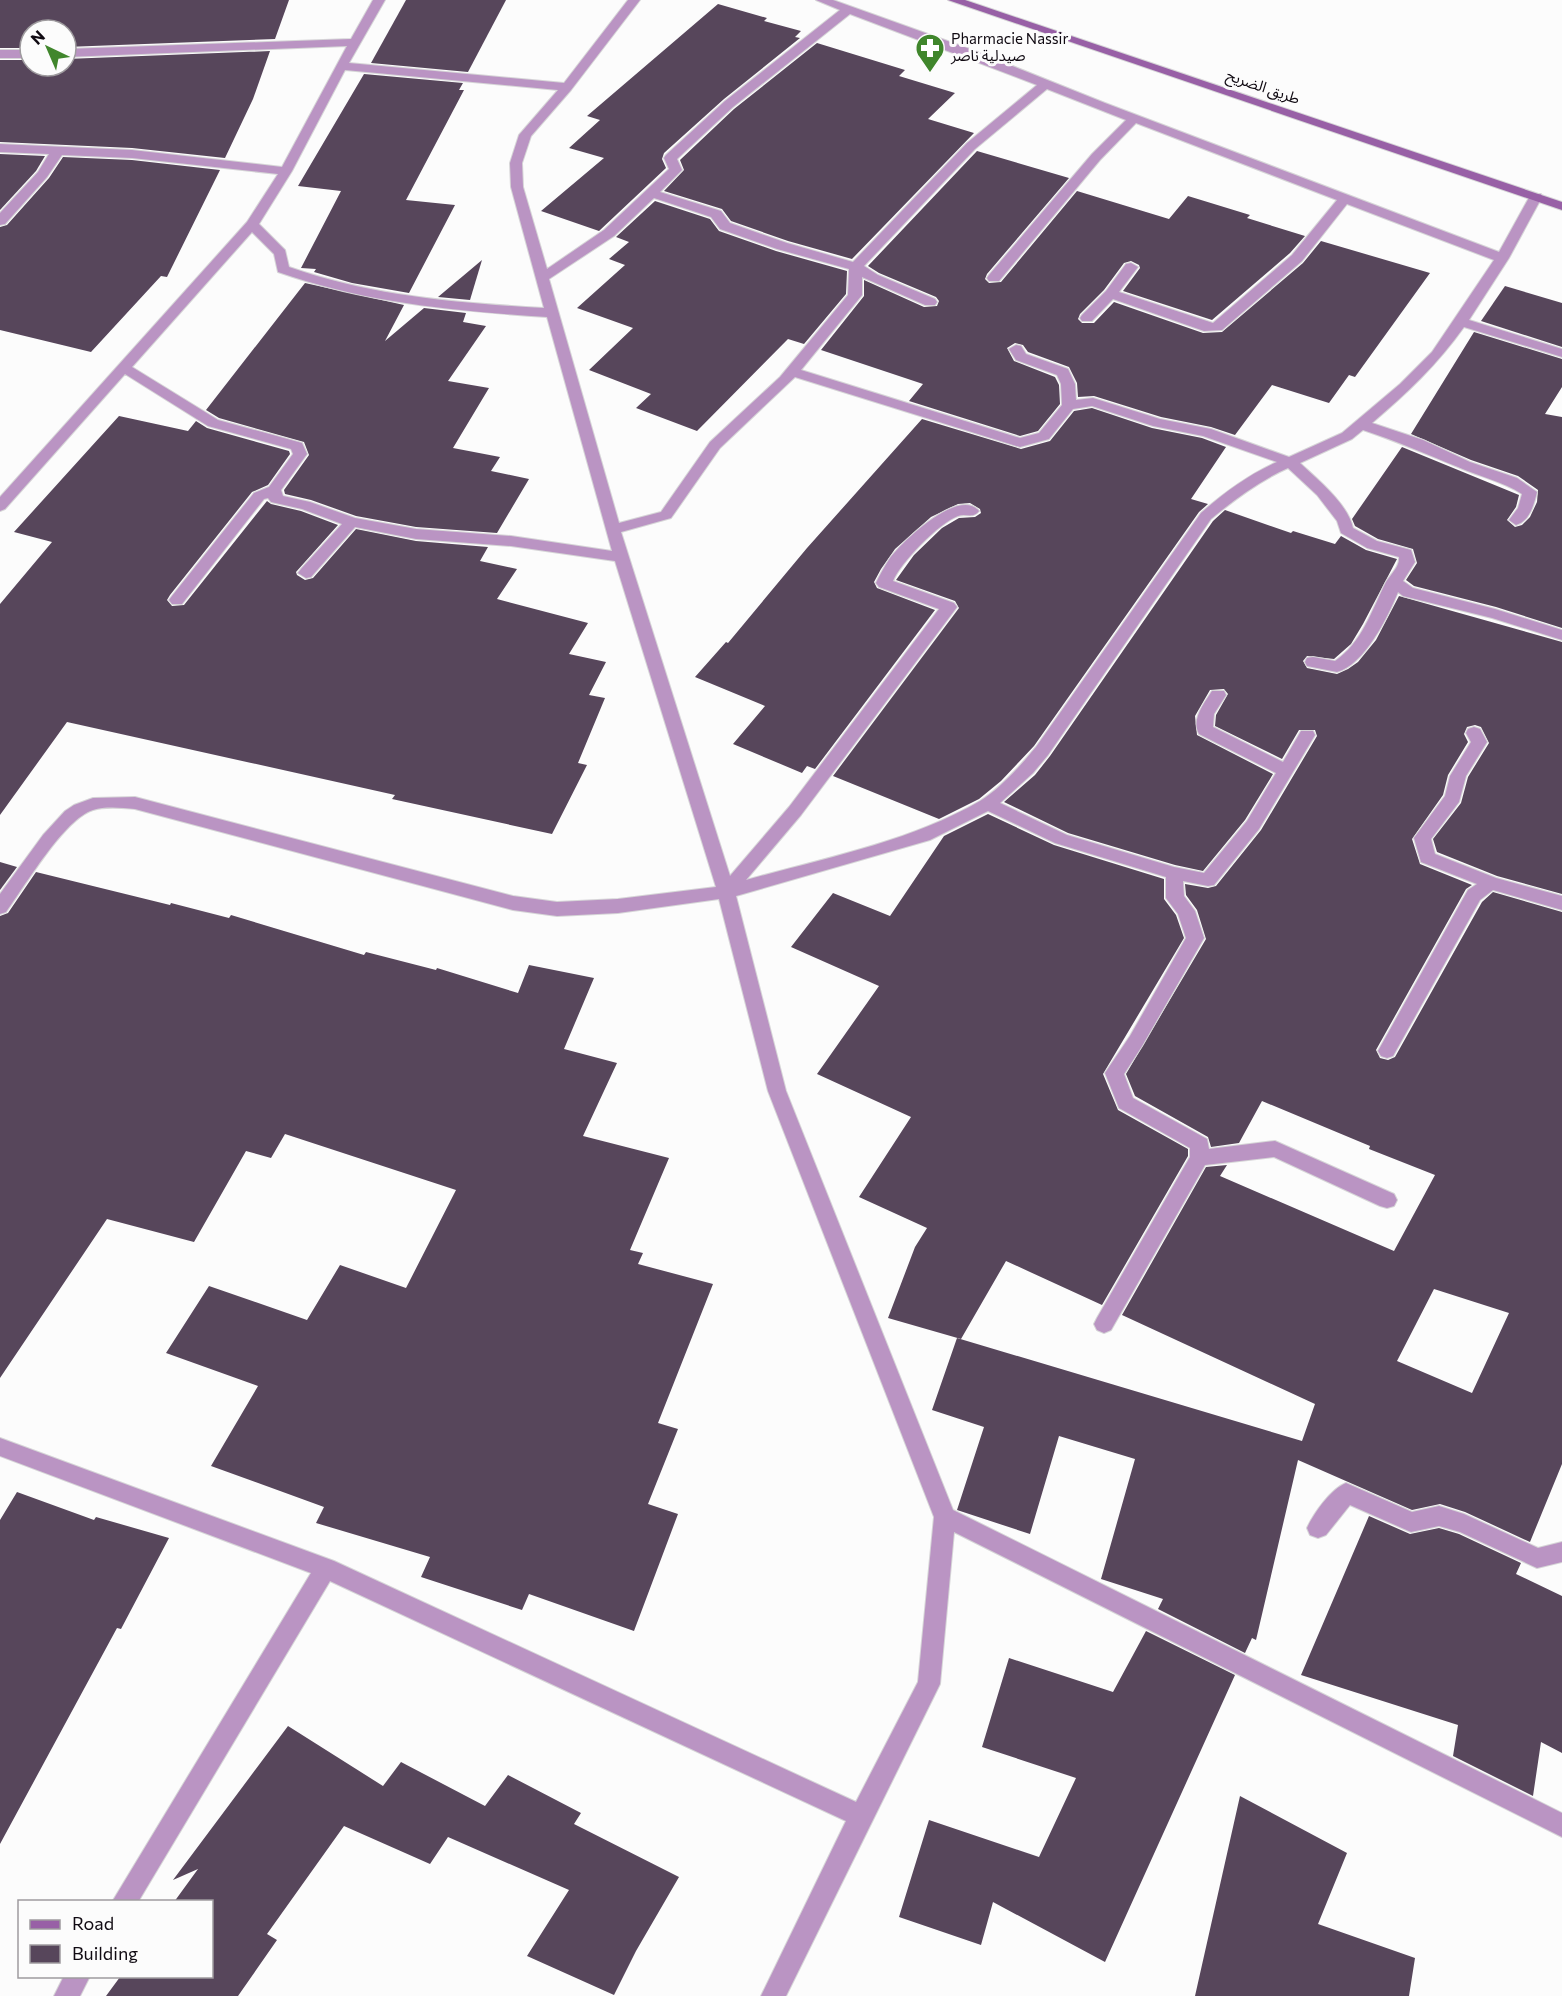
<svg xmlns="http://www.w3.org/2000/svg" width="1562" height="1996" viewBox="0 0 1562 1996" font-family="Commissioner,'Noto Sans Arabic',sans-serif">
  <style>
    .building { fill: #57465b; fill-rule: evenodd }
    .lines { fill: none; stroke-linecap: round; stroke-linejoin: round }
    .street-casing { stroke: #d6d5d7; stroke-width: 2 }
    .secondary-casing { stroke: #d6d5d7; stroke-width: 2 }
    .street { fill: #ba94c3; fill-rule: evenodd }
    .secondary { fill: #9860a6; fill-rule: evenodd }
    .labels { text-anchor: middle; stroke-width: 6; stroke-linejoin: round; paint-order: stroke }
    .far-poi-label { font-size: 15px; fill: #100a12; stroke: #fcfcfc; text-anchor: start }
    .far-street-label { font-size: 15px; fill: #100a12; stroke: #fcfcfc }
  </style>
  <rect width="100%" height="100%" fill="#fcfcfc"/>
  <g class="building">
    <polygon points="0,0 289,0 275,39 66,47 66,30 30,30 30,48 0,48"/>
    <polygon points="406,0 506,0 468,72 371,63"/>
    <polygon points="718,4 767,18 764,21 801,31 795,37 800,38 724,99 664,153 662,159 666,168 599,231 541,211 604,158 569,148 600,120 587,116"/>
    <polygon points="817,43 905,70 899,76 955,93 928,119 974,133 852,259 788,241 731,221 722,209 664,191 684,170 680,160 734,109"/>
    <polygon points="270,51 253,99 225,158 132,148 0,142 0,60 30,60 30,66 66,66 66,59"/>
    <polygon points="364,74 463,83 459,90 464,90 406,200 455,205 409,293 352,283 314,272 316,269 301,268 341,191 298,186"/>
    <polygon points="977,151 1069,178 987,274 985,279 989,283 1001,282 1077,191 1169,219 1188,196 1250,215 1247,218 1305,236 1290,253 1212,320 1123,291 1140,268 1139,265 1131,261 1124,263 1104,290 1080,314 1078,319 1082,323 1094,323 1114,302 1203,333 1222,332 1303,263 1321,241 1430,273 1355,377 1349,375 1329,403 1272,385 1235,435 1211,427 1161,417 1094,396 1078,397 1077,383 1069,367 1028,352 1023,345 1015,343 1007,348 1014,361 1055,377 1059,385 1060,404 1038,431 1020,436 909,401 923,384 821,350 864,296 864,280 924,307 937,306 939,301 936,297 879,273 868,266"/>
    <polygon points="0,154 45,156 36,171 0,210"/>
    <polygon points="63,157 132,160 220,170 167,277 161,276 91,352 0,330 0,227 7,225 49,178"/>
    <polygon points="655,201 710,219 719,231 776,251 847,271 846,294 804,344 788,339 697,431 636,408 651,394 589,370 633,328 577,308 625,265 609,259 629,242 616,237"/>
    <polygon points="482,260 470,300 438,297"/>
    <polygon points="305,283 404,305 385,341 424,308 466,313 463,322 486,326 448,381 489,388 453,448 500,457 491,471 529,479 497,533 416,527 356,516 311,500 285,494 284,490 309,455 304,442 219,418 206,410"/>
    <polygon points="1505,286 1562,303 1562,347 1481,321"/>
    <polygon points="1474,332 1562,359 1562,387 1545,414 1562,417 1562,628 1496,607 1414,586 1406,580 1417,563 1413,549 1378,539 1355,526 1352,519 1402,447 1519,495 1516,507 1507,520 1515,527 1522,525 1530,517 1537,502 1538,490 1518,476 1471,460 1411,434"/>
    <polygon points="1092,408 1152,428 1202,438 1226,447 1191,499 1208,504 1199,512 1034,746 1001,781 979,799 939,819 833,776 959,608 955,601 896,580 914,555 942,528 959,518 975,517 981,513 980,509 970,503 958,504 931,517 895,549 881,569 874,582 877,588 935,610 815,769 807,766 802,773 733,744 765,706 695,677 726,642 728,643 807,548 922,419 1021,449 1050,441 1074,411"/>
    <polygon points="119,416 188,431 196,421 207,428 289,451 290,454 268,485 252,492 170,595 167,600 172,606 184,605 267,501 271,504 301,511 338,525 296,572 297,575 305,580 313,578 356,529 416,541 488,547 480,561 517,569 497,599 588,623 569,654 606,662 589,695 605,698 578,763 587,765 552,834 392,799 395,795 67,722 0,815 0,604 52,542 14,532"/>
    <path d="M1225 510 1291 533 1293 531 1335 544 1341 536 1366 550 1397 559 1363 624 1351 644 1334 659 1307 656 1303 661 1307 668 1337 674 1348 669 1358 662 1376 640 1399 596 1562 642V894L1497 876 1437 852 1433 839 1461 803 1468 777 1489 743 1481 727 1475 725 1467 727 1464 734 1468 742 1448 775 1443 795 1412 839 1420 864 1472 885 1466 889 1376 1050 1380 1058 1388 1060 1395 1057 1482 902 1493 892 1562 912V1464L1530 1542 1465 1512 1440 1504 1412 1510 1298 1460 1256 1640 1252 1638 1245 1653 1158 1609 1163 1599 1101 1579 1135 1459 1059 1436 1030 1534 957 1510 984 1427 932 1410 957 1338 1302 1441 1315 1404 1122 1315 1206 1167 1227 1165 1220 1176 1394 1251 1435 1175 1369 1149 1370 1146 1262 1101 1239 1143 1211 1147 1208 1137 1135 1096 1126 1074 1206 939 1197 910 1186 895 1185 884 1208 888 1216 886 1261 830 1317 736 1315 730H1299L1282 759 1215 726 1216 715 1228 694 1224 689 1210 690 1195 716 1197 735 1273 774 1245 820 1203 871 1175 865 1068 833 1004 802 1035 775 1050 756 1213 521ZM1434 1289 1509 1313 1472 1393 1397 1361Z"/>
    <polygon points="988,814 1054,845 1164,879 1164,899 1176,915 1184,938 1103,1074 1118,1110 1188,1149 1188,1156 1102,1305 1006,1261 961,1339 888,1318 915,1247 927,1228 859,1197 911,1117 817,1074 879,986 791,947 833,893 890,916 944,836"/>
    <polygon points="0,862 17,867 0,890"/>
    <polygon points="36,872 170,905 171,903 229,918 231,915 364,955 366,952 436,970 437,968 518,993 529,965 594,978 564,1049 617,1063 583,1136 669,1158 630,1250 643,1253 638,1264 713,1284 658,1423 678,1429 648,1504 678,1514 634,1631 529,1594 522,1610 421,1577 430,1557 316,1523 324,1507 211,1466 258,1386 166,1353 209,1286 307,1320 340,1265 406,1288 456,1190 285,1134 271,1158 246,1151 194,1242 107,1219 0,1378 0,916 8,913"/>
    <polygon points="17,1492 94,1520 96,1517 169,1538 121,1629 117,1628 0,1844 0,1520"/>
    <polygon points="1369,1516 1410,1534 1439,1528 1459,1534 1521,1563 1516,1574 1562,1596 1562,1753 1541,1742 1533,1796 1453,1756 1458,1725 1301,1675"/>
    <polygon points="1146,1631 1235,1675 1105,1962 993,1902 981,1945 899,1917 929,1820 1039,1857 1076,1778 982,1747 1009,1658 1113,1692"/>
    <polygon points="288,1726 383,1786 401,1762 485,1806 508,1775 581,1813 574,1824 679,1877 636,1951 614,1995 527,1956 569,1890 448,1837 430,1864 344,1826 267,1934 277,1940 238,1996 106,1996 120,1977 212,1977 212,1902 174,1902 198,1869 173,1880"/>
    <polygon points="1240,1796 1347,1853 1318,1924 1415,1958 1409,1996 1195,1996"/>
  </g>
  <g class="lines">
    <g class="street-casing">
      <g id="street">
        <path d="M373 0H385L349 63 564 83 628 0H640L571 90 531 136 522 163 523 187 547 269 604 230 669 169 664 158 666 155 725 101 840 10 816 0H833L970 49 1105 103 1499 252 1531 194H1541L1542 197 1509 258 1469 320 1562 349V357L1464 327C1437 365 1407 393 1372 423L1423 440 1470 462 1517 478 1537 492C1534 504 1530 521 1516 525L1509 520 1518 508 1522 494C1502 481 1480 477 1458 467 1426 454 1396 441 1363 430L1352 439 1300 463C1317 479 1348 504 1353 528L1377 541 1411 550 1415 562 1403 581 1413 588 1495 609 1562 630V640L1492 618 1403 596 1398 592C1388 617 1364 665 1337 672L1307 666 1305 662 1307 658 1313 657 1335 661C1362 643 1372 610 1386 582 1391 574 1400 566 1399 557L1367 548 1341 533 1337 521 1317 495 1288 468C1259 481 1235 499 1211 519L1048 755 1033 773 1000 803 1067 835 1174 867 1204 873 1247 821 1276 773 1199 734C1191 719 1204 704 1212 691H1224L1226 695 1214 714 1213 727 1283 762 1301 731H1313L1315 735 1259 829 1214 885 1208 886 1183 881 1184 896 1195 911 1204 938 1142 1046 1124 1074 1133 1098 1207 1139 1209 1149 1275 1141 1394 1194 1397 1200 1394 1206 1387 1208 1380 1206 1274 1157 1205 1165 1111 1330 1104 1333 1097 1330 1094 1324 1097 1318 1190 1157V1148L1119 1108 1105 1073 1130 1036 1186 938 1178 914 1166 898V877L1055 843 988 811 930 840 736 896 786 1091 953 1510 1562 1813V1837L954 1532 940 1684 786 1996H761L846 1821 330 1581 138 1902H112L311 1573 0 1456V1438L334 1561 856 1802 918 1682 934 1517 768 1091 719 899 618 913 557 916 513 910 135 809C122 808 106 806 93 810 64 819 25 886 6 912L0 914V894L43 835 65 811 74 805 93 798 135 797 513 896 557 902 618 899 716 887 615 561 511 546 416 539 355 527 311 577 306 578 298 573 301 569 342 524 302 509 271 502 268 498 264 499 182 604H172L169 600 172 596 254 493 269 487 293 454 291 449 208 426 125 374 5 509 0 511V497L247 222 278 174 132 158 62 155 47 177 5 224 0 225V213L38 172 49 154 0 152V144L132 150 282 167 347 46 66 57V49L351 39ZM850 14 1037 85 967 143 853 262 787 243 730 223 721 211 660 192 682 170 677 159 733 107ZM345 70 558 90 519 135 510 163 511 187 544 308C457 303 372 296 289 267L285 250 259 224 292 171ZM1047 89 1126 120 1092 154 989 275 987 278 989 281H999L1100 160 1136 123 1337 200 1292 255 1213 323 1119 292 1138 267 1131 263 1126 264 1106 291 1082 315 1080 318 1082 321H1092L1113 299 1204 331 1222 330 1302 261 1347 204 1494 260 1432 352 1400 384 1342 433 1289 457 1211 429 1160 419 1093 398 1076 400 1075 384 1068 369 1026 354 1021 346 1016 345 1009 349 1016 360 1057 375 1061 384 1062 405 1039 433 1020 438 801 370 862 295V277L925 305H935L937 302 935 299 878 275 864 266 975 149ZM654 198 711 217 720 229 777 249 849 269 848 295 780 377 710 442 661 512 619 523 549 279 614 236ZM252 232 274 254 278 272C366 303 455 311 547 317L612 551 511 536 416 529 355 518 310 502 283 496 281 490 307 454 302 443 218 420 132 367ZM795 377 1020 447 1049 439 1073 409 1092 406 1153 426 1203 436 1277 462C1248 475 1225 492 1201 513L1036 747C1021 765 1001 788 980 801 909 842 825 858 746 880L801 815 957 607 954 603 893 581C901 562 939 523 958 516 966 513 973 519 979 511 959 487 903 541 890 558 885 566 880 574 876 583L879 587 939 609 789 807 730 876 621 532 671 518 720 448Z"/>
        <rect x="0" y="50" width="30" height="8"/>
        <polygon points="1474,727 1480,729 1487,742 1466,776 1459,802 1431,839 1435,854 1496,878 1562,896 1562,910 1493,890 1480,900 1393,1056 1387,1058 1381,1056 1378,1051 1468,890 1477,884 1421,862 1414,838 1445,796 1450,776 1471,742 1466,733 1468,729"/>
        <path d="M1346 1483 1412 1512 1439 1506 1464 1514 1538 1548 1562 1542V1562L1537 1568 1460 1532 1439 1526 1411 1532 1350 1505 1326 1535 1318 1538 1310 1535 1307 1528C1314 1513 1331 1489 1346 1483Z"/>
        <polygon points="64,1976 90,1976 80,1996 54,1996"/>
      </g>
    </g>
    <g class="secondary-casing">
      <polygon id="secondary" points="948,0 965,0 1562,202 1562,210"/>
    </g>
    <use href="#street" class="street"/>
    <use href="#secondary" class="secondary"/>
  </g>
  <defs>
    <g id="pharmacy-pin" transform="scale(1.5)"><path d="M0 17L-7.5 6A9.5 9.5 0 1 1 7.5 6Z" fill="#40862c" stroke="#fcfcfc"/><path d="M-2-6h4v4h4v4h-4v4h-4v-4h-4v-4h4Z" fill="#fff"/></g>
  </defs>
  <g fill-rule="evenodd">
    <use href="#pharmacy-pin" x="930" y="48"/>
  </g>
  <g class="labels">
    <g class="far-poi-label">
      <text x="951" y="44">Pharmacie Nassir<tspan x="951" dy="17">صيدلية ناصر</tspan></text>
    </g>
    <g class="far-street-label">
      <text transform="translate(1263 87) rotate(19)" y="5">طريق الضريح</text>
    </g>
  </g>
  <rect x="18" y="1900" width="195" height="78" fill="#fcfcfc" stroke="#9e9b9e" stroke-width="1.5"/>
  <rect x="30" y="1920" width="30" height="9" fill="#9860a6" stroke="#9e9b9e" stroke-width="1.5"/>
  <text x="72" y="1930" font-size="18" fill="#100a12">Road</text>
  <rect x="30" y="1945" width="30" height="18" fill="#57465b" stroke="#9e9b9e" stroke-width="1.5"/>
  <text x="72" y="1960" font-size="18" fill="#100a12">Building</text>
  <g transform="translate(48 48) rotate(316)"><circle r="28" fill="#fcfcfc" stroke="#9e9b9e" stroke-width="1.5"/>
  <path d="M0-4.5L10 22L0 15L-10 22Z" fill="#40862c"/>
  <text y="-9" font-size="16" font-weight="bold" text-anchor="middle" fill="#100a12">N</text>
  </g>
</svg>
